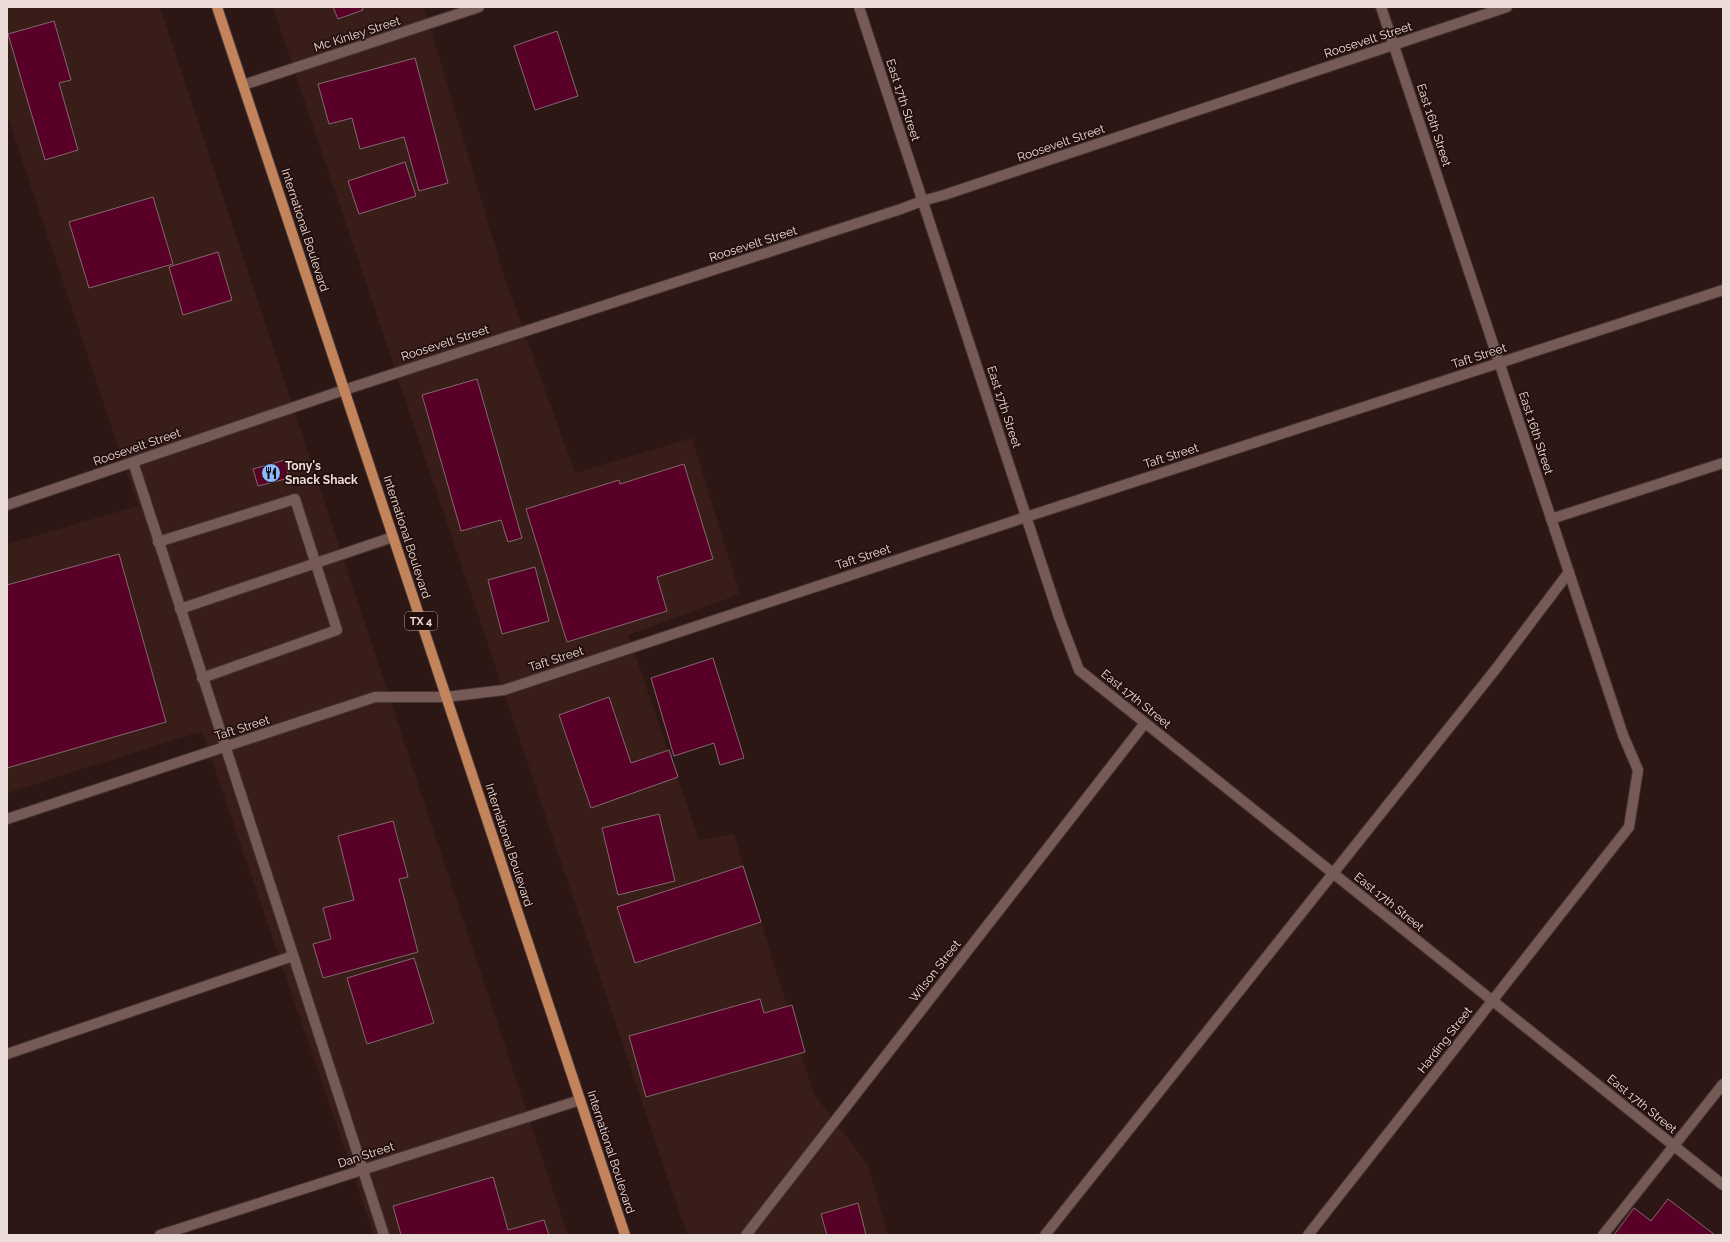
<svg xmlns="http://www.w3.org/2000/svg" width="1730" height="1242" viewBox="0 0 1730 1242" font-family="Raleway,sans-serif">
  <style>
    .built { fill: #391d19 }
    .building { fill: #590028; stroke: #83686f }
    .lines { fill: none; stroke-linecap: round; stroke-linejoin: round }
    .minor-casing { stroke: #433331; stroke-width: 12 }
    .major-casing { stroke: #433331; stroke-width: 12 }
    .minor { stroke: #755a56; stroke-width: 10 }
    .major { stroke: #c3835b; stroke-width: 10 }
    .labels { text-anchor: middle; stroke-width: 3.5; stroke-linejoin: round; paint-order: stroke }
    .shield { fill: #230e0c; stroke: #af9e9c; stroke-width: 1 }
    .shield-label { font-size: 11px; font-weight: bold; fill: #ebdcd9 }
    .street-label { font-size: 12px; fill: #ebdcd9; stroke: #230e0c }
    .poi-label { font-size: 12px; font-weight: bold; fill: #ebdcd9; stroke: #230e0c; text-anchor: start }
  </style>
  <rect width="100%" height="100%" fill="#2d1715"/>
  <g class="built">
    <polygon points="7,7 160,7 568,1235 374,1235 202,731 7,793 7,544 138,506 7,115"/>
    <polygon points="273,7 424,7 504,276 575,473 692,438 740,594 628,635 699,840 734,834 814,1094 868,1165 888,1235 687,1235"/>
  </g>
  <g class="building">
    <polygon points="333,7 362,7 363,10 338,19"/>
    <polygon points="54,21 71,80 59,83 78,150 45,160 8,34"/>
    <polygon points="557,31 578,96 535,110 514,46"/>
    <polygon points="415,58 448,183 419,191 404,137 360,149 352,118 329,124 318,84"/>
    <polygon points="405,162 416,196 359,214 348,181"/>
    <polygon points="153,197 173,264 89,288 69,222"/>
    <polygon points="218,252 232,300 183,315 169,267"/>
    <polygon points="477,379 522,538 508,542 501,520 461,531 422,395"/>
    <polygon points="285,460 289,478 258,486 253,469"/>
    <polygon points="684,464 713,559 657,577 667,611 567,642 526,509 619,480 620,484"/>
    <polygon points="119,554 166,722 7,768 7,585"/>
    <polygon points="535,567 549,621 502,634 488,580"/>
    <polygon points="713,658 744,758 720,765 714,743 674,756 651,678"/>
    <polygon points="609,697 631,763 669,750 678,777 591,808 559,715"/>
    <polygon points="659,814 675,881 618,895 602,828"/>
    <polygon points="393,821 408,877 399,879 418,952 323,978 313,944 331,939 323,908 354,900 338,836"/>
    <polygon points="743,866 761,922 635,963 617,907"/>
    <polygon points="414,958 434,1023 367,1044 347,978"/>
    <polygon points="760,999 764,1013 792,1005 805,1052 646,1097 629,1036"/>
    <polygon points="493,1177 508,1230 544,1220 549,1235 401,1235 393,1206"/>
    <polygon points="1668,1199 1715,1235 1614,1235 1634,1208 1651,1221"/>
    <polygon points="858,1203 866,1235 827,1235 821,1214"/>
  </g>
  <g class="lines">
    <g class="minor-casing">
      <g id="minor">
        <polyline points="859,7 1059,617 1079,670 1723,1185"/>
        <polyline points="243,85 479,7"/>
        <polyline points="133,462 384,1235"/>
        <polyline points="7,505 344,390 901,209 922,201 944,195 1507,7"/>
        <polyline points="1551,519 1723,463"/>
        <polyline points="158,542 295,499 337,630 202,678"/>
        <polyline points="180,609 393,537"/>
        <polyline points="7,819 375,697 446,697 504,690 1026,517 1723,290"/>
        <polyline points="7,1054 293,956"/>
        <polyline points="160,1235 580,1100"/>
        <polyline points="746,1235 1145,723"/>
        <polyline points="1045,1235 1495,670 1569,572"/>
        <polyline points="1308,1235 1629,827 1638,770 1623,735 1381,7"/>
        <polyline points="1603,1235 1723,1084"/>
      </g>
    </g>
    <g class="major-casing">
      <polyline id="major" points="217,7 625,1235"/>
    </g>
    <use href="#minor" class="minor"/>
    <use href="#major" class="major"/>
  </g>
  <defs>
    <g id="restaurant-disc" transform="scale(1)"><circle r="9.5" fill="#8bb9fc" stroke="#230e0c"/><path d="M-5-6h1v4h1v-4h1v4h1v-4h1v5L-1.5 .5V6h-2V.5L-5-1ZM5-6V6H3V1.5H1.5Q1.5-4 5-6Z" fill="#111"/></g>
  </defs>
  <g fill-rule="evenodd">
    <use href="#restaurant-disc" x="271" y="473"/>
  </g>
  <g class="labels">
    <rect class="shield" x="405" y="612" width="32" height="18" rx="3"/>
    <g class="shield-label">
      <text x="421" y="625">TX 4</text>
    </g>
    <g class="street-label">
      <text transform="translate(357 34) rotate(-18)" y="4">Mc Kinley Street</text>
      <text transform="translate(1368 40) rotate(-18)" y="4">Roosevelt Street</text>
      <text transform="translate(903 100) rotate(72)" y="4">East 17th Street</text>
      <text transform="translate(1434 125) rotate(72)" y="4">East 16th Street</text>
      <text transform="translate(1061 143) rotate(-19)" y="4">Roosevelt Street</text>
      <text transform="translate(305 230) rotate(72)" y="4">International Boulevard</text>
      <text transform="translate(753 244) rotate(-18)" y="4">Roosevelt Street</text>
      <text transform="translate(445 343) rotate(-18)" y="4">Roosevelt Street</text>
      <text transform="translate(1479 356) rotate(-18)" y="4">Taft Street</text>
      <text transform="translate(1004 407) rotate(72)" y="4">East 17th Street</text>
      <text transform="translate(1536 433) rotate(72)" y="4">East 16th Street</text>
      <text transform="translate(137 447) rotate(-19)" y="4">Roosevelt Street</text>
      <text transform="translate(1171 456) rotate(-18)" y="4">Taft Street</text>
      <text transform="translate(407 537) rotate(72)" y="4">International Boulevard</text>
      <text transform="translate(863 557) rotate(-18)" y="4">Taft Street</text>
      <text transform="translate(556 659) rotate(-18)" y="4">Taft Street</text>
      <text transform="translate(1136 699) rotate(39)" y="4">East 17th Street</text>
      <text transform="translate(242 728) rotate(-18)" y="4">Taft Street</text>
      <text transform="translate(509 845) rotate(72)" y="4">International Boulevard</text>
      <text transform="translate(1389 902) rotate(39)" y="4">East 17th Street</text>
      <text transform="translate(935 971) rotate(-52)" y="4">Wilson Street</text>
      <text transform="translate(1445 1040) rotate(-52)" y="4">Harding Street</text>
      <text transform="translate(1642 1104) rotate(39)" y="4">East 17th Street</text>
      <text transform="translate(611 1152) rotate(72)" y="4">International Boulevard</text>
      <text transform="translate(366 1155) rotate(-18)" y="4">Dan Street</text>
    </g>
    <g class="poi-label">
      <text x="285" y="470">Tony's<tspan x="285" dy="14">Snack Shack</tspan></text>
    </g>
  </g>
  <rect width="1730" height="1242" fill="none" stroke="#ebdcd9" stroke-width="16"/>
</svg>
